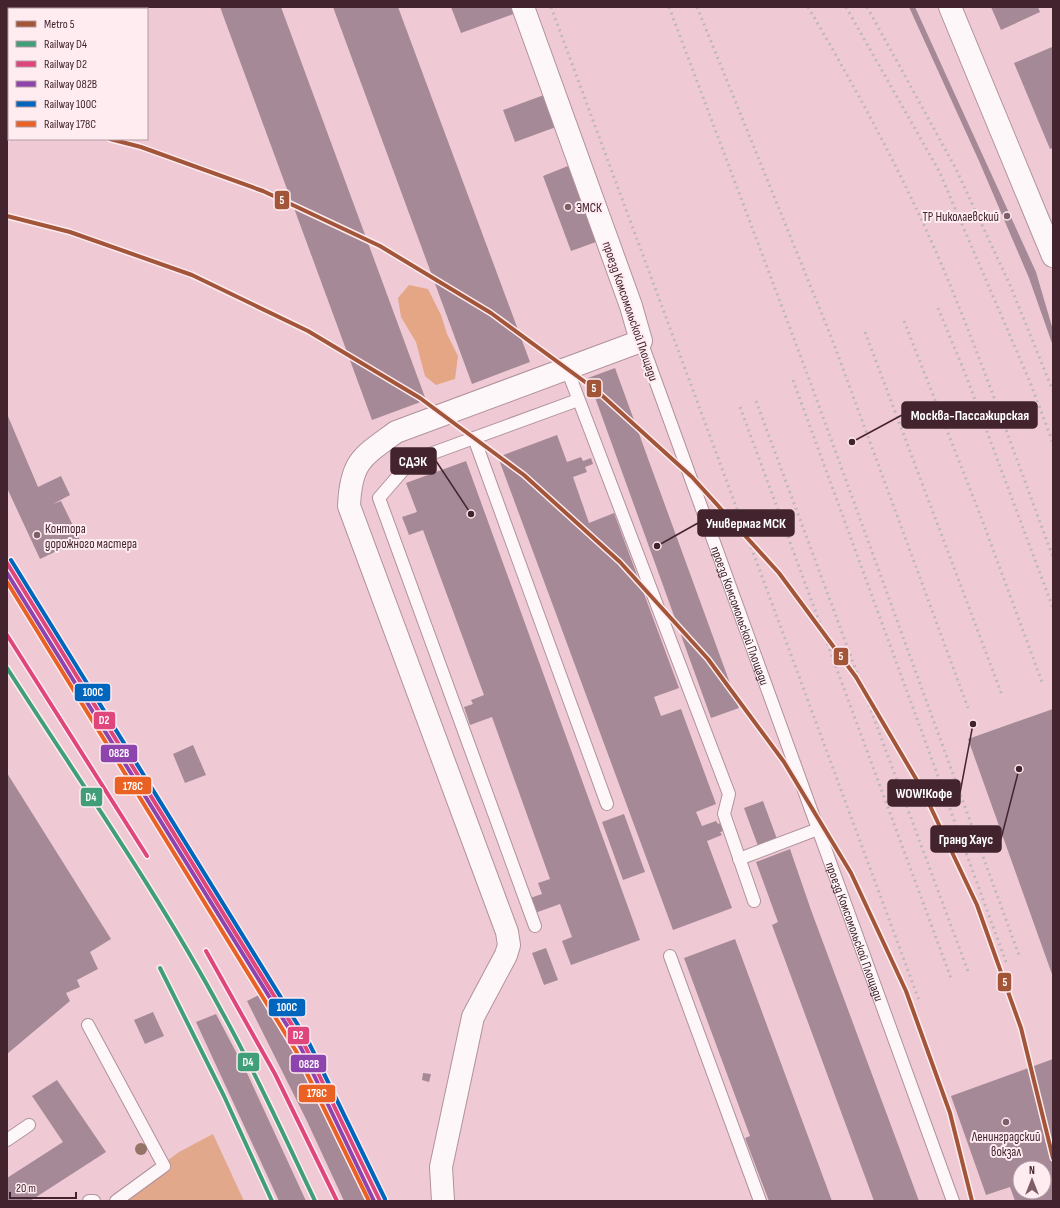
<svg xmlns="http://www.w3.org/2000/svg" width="1060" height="1208" viewBox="0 0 1060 1208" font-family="'Sofia Sans Condensed',sans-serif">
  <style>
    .green { fill: #e1a88c }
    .forest { fill: #e4a684 }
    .building { fill: #a58996; fill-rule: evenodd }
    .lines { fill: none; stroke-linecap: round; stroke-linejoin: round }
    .lane-casing { stroke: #b1929c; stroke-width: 14 }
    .street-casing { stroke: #b1929c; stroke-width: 24 }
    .lane { stroke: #fdf7f9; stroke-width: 12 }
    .street { stroke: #fdf7f9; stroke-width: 22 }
    .rail { stroke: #c0b7ba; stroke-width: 3; stroke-dasharray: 2 4; stroke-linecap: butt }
    .rail-1-casing { stroke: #feecf1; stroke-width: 7 }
    .rail-2-casing { stroke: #feecf1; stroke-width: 7 }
    .rail-3-casing { stroke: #feecf1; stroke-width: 7 }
    .rail-4-casing { stroke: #feecf1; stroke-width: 7 }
    .rail-5-casing { stroke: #feecf1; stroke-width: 7 }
    .rail-1 { stroke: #409e78; stroke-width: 4 }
    .rail-2 { stroke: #df477c; stroke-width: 4 }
    .rail-3 { stroke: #8e44ad; stroke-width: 4 }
    .rail-4 { stroke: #0065bd; stroke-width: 4 }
    .rail-5 { stroke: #e96223; stroke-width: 4 }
    .metro-1-casing { stroke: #feecf1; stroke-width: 7 }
    .metro-1 { stroke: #a35539; stroke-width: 4 }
    .tree { fill: #957367 }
    .poi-dot { fill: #7f5e68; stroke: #feecf1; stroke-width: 1.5 }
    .labels { text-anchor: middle; stroke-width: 4; stroke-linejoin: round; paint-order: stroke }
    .poi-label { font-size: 13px; fill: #43242e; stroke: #feecf1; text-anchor: start }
    .street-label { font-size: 13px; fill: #43242e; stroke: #feecf1 }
    .leader { fill: none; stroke: #43242e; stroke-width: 1.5 }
    .callout-dot { fill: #43242e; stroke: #feecf1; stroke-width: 1.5 }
    .callout { fill: #43242e; stroke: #43242e; stroke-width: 1.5 }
    .callout-label { font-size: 14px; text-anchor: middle; font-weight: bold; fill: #fff }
    .line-badge { stroke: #feecf1; stroke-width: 1.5 }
    .badge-label { font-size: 11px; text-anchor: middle; font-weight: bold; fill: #fff }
  </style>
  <rect width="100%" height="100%" fill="#efcad5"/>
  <polygon class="green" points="213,1134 244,1201 112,1201 179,1152"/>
  <polygon class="forest" points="409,285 428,289 441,315 447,334 458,356 455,379 436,385 425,376 416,342 401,317 398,298"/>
  <g class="building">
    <polygon points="220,7 281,7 426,400 372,420"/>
    <polygon points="333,7 398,7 530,362 472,384"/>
    <polygon points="451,7 514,7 516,13 461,33"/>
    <polygon points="909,7 915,7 1036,272 1053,330 1053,346 1029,278 979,161"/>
    <polygon points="991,7 1038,7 1040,12 1001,30"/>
    <polygon points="1052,47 1053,148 1050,149 1014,63"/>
    <polygon points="544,95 556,127 515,142 503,110"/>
    <polygon points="568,166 596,242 571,251 543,176"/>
    <polygon points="615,368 739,708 711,718 588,378"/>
    <polygon points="7,414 38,487 61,476 70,495 53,504 61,501 80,540 40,559 7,488"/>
    <polygon points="557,435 567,462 581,457 583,461 591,458 593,464 585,467 587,472 573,477 589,523 614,513 679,688 654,697 661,716 681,709 716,804 696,812 702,826 716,821 718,824 725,821 728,830 720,832 722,835 707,841 732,908 673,930 498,457"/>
    <polygon points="466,461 640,940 571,965 562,941 572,937 560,904 535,913 530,898 542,894 538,883 550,879 492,717 470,725 464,707 473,704 471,700 484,695 423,530 409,535 402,517 417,512 406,483"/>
    <polygon points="1053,709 1053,977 968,739"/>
    <polygon points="193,745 206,775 185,783 173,754"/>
    <polygon points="7,773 111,939 90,952 98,969 77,980 80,987 66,993 70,1001 7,1054"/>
    <polygon points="763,801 777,839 758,846 744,808"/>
    <polygon points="624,814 645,872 623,880 602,822"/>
    <polygon points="790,849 811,910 919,1201 874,1201 772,925 778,922 756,862"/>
    <polygon points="735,939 832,1201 769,1201 745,1138 750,1136 684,958"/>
    <polygon points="546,948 558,980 544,985 532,953"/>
    <polygon points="267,991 329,1109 373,1201 344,1201 306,1119 247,1001"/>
    <polygon points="153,1012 164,1036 145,1044 134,1020"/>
    <polygon points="216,1014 247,1073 306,1201 279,1201 196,1022"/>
    <path d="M1053 1059V1201H1015L1010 1187 986 1195 951 1096ZM1020 1168H1044V1192H1020Z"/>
    <polygon points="423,1073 431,1074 429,1082 422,1080"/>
    <polygon points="57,1080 106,1152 30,1201 7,1201 7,1178 63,1142 32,1096"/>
  </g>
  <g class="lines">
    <g class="lane-casing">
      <g id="lane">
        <polyline points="24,9 29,7"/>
        <polyline points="7,15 9,14"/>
        <path id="s1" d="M641 341 953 1201"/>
        <polyline points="567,369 729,794 724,814 754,901"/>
        <polyline points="474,438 607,804"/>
        <polyline points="739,859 818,829"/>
        <polyline points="535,926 379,498 411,461 578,400"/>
        <polyline points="670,956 760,1201"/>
        <polyline points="88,1025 164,1166 116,1201"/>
        <polyline points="7,1140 29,1125"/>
        <polyline points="89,1201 94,1201"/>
      </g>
    </g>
    <g class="street-casing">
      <g id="street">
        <polyline points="950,7 1053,256"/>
        <path d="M443 1201 441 1167 473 1017 506 955 509 945 507 932 349 506C351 461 362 457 396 432L641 341 631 306 523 7"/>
      </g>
    </g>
    <use href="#lane" class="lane"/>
    <use href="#street" class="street"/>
    <g class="rail">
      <polyline points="551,7 920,1003"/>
      <polyline points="669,7 808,376 1020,958"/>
      <polyline points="697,7 832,339 968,708"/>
      <path d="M808 7C864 102 916 199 957 302 991 386 1021 472 1053 557"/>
      <polyline points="846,7 939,171 1030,382 1053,443"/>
      <polyline points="867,7 955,167 1010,285 1053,391"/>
      <polyline points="938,308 965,373 1053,608"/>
      <polyline points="904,321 981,517 1042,682"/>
      <polyline points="865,332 1002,695"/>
      <polyline points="793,380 1006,962"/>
      <polyline points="756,401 969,974"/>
      <polyline points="740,407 952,981"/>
    </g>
    <g class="rail-1-casing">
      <g id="rail-1">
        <path d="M7 668C80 782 158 893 222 1012 256 1073 285 1138 315 1201"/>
        <polyline points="160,968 224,1096 272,1201"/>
      </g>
    </g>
    <g class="rail-2-casing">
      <g id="rail-2">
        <polyline points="7,563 305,1046 380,1201"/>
        <polyline points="7,635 147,856"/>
        <polyline points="206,951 275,1074 337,1201"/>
      </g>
    </g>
    <g class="rail-3-casing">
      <polyline id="rail-3" points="7,573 301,1048 374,1201"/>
    </g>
    <g class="rail-4-casing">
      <polyline id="rail-4" points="11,560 309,1043 385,1199"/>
    </g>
    <g class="rail-5-casing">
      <polyline id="rail-5" points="7,582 296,1051 369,1201"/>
    </g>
    <use href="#rail-1" class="rail-1"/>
    <use href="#rail-2" class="rail-2"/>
    <use href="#rail-3" class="rail-3"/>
    <use href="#rail-4" class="rail-4"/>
    <use href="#rail-5" class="rail-5"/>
    <g class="metro-1-casing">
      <g id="metro-1">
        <polyline points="110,139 141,147 263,191 380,246 491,313 596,390 692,477 779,573 856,677 922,789 977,905 1021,1028 1053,1158"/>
        <polyline points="7,216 70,232 192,275 308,331 420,398 524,475 620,562 708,659 784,762 851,873 906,991 950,1113 972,1201"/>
      </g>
    </g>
    <use href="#metro-1" class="metro-1"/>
  </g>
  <circle class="tree" cx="141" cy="1149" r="6"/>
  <g class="poi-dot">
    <circle cx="568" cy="207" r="4"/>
    <circle cx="1007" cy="216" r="4"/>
    <circle cx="37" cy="535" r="4"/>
    <circle cx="1006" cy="1122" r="4"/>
  </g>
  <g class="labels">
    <g class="poi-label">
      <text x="576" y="212">ЭМСК</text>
      <text x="999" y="221" text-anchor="end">ТР Николаевский</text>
      <text x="45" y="533">Контора<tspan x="45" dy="15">дорожного мастера</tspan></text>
      <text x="1006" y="1141" text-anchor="middle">Ленинградский<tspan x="1006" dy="15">вокзал</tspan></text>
    </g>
    <g class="street-label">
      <text transform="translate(631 311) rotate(71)" y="5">проезд Комсомольской Площади</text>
      <text dy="5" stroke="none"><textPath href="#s1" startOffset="292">проезд Комсомольской Площади</textPath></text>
      <text dy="5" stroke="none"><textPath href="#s1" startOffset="628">проезд Комсомольской Площади</textPath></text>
    </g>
  </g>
  <path class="leader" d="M852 442L902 415M471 514L436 461M657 546L698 523M973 724L960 793M1019 769L1001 839"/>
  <g class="callout-dot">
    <circle cx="852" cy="442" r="4"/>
    <circle cx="471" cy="514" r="4"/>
    <circle cx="657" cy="546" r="4"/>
    <circle cx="973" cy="724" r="4"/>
    <circle cx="1019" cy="769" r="4"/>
  </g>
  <g class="callout">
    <rect x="902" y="402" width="135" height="26" rx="4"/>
    <rect x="391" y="448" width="45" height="26" rx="4"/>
    <rect x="698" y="510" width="96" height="26" rx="4"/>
    <rect x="888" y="780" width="72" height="26" rx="4"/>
    <rect x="931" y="826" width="70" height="26" rx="4"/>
  </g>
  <g class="callout-label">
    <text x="970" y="420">Москва-Пассажирская</text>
    <text x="413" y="466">СДЭК</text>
    <text x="746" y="528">Универмаг МСК</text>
    <text x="924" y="798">WOW!Кофе</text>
    <text x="966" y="844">Гранд Хаус</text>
  </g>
  <g class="line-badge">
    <rect x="274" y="190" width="16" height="20" rx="4" fill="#a35539"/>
    <rect x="586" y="379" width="16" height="19" rx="4" fill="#a35539"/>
    <rect x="833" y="647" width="16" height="19" rx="4" fill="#a35539"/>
    <rect x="74" y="683" width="37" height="19" rx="4" fill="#0065bd"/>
    <rect x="93" y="711" width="23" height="19" rx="4" fill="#df477c"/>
    <rect x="100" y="744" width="38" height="19" rx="4" fill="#8e44ad"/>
    <rect x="114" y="776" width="38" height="19" rx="4" fill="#e96223"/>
    <rect x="80" y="787" width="23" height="20" rx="4" fill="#409e78"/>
    <rect x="997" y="972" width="15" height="20" rx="4" fill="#a35539"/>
    <rect x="268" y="998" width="38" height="19" rx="4" fill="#0065bd"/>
    <rect x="287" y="1026" width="23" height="19" rx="4" fill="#df477c"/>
    <rect x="237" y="1052" width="23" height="20" rx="4" fill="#409e78"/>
    <rect x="290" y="1054" width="37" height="19" rx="4" fill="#8e44ad"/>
    <rect x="298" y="1084" width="38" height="19" rx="4" fill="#e96223"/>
  </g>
  <g class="badge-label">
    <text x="282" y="204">5</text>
    <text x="594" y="392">5</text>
    <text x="841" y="660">5</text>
    <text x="93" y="696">100C</text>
    <text x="104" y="724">D2</text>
    <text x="119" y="757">082В</text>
    <text x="133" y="790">178С</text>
    <text x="91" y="801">D4</text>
    <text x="1005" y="986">5</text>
    <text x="287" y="1011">100C</text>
    <text x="298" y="1039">D2</text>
    <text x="248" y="1066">D4</text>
    <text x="309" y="1068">082В</text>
    <text x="317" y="1097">178С</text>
  </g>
  <rect width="1060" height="1208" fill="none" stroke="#43242e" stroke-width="16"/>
  <rect x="8" y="8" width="140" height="132" fill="#feecf1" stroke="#b39ca3"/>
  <rect x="16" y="21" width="20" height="6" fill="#a35539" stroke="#b39ca3"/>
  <text x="44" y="28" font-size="12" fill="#43242e">Metro 5</text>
  <rect x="16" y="41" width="20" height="6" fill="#409e78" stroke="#b39ca3"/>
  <text x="44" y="48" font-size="12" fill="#43242e">Railway D4</text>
  <rect x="16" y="61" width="20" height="6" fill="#df477c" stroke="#b39ca3"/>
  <text x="44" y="68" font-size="12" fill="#43242e">Railway D2</text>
  <rect x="16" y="81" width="20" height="6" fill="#8e44ad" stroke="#b39ca3"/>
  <text x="44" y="88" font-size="12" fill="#43242e">Railway 082В</text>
  <rect x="16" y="101" width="20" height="6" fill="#0065bd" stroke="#b39ca3"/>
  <text x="44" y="108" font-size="12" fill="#43242e">Railway 100C</text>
  <rect x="16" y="121" width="20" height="6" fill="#e96223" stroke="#b39ca3"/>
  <text x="44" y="128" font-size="12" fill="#43242e">Railway 178С</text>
  <g transform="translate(1032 1180)"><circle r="19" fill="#feecf1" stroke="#b39ca3"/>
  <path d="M0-3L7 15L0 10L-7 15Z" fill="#7f5e68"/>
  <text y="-6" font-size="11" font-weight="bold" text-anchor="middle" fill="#43242e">N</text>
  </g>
  <path d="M10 1192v6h66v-6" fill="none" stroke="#43242e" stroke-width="2"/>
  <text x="16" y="1192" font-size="12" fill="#43242e" stroke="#feecf1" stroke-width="3" paint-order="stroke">20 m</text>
</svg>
